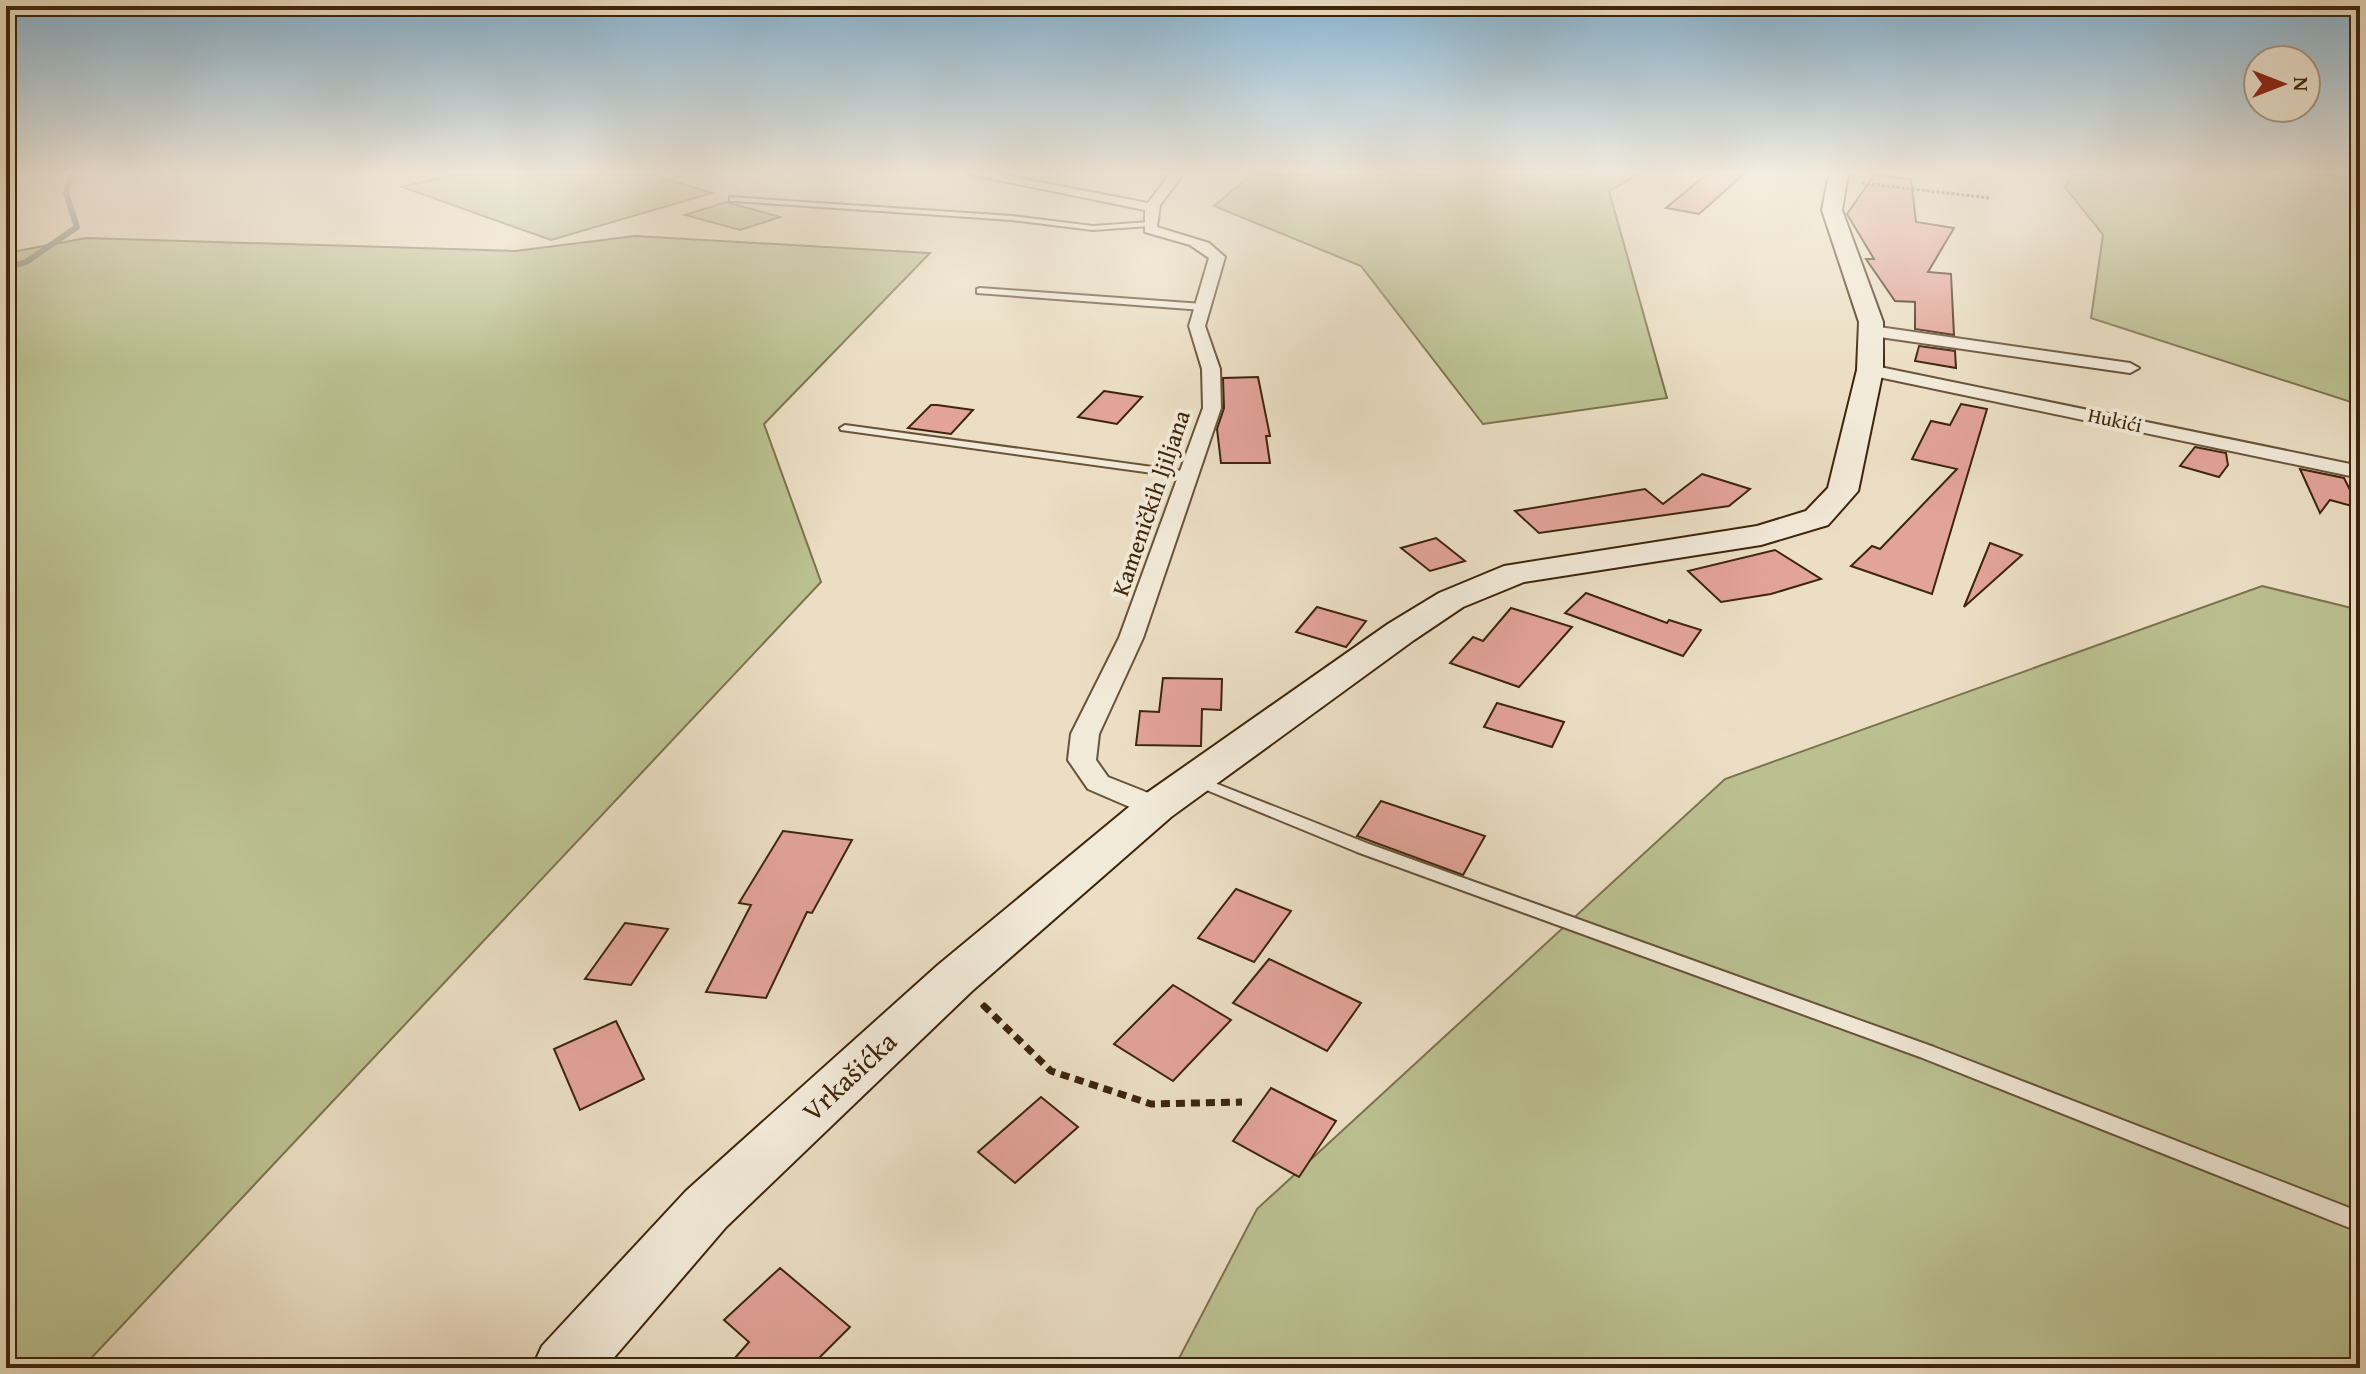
<svg xmlns="http://www.w3.org/2000/svg" width="2366" height="1374" viewBox="0 0 2366 1374" font-family="'Gentium Book Plus',serif">
  <style>
    .green { fill: #bbc091; stroke: #7c724e; stroke-width: 2 }
    .lines { fill: none; stroke-linecap: round; stroke-linejoin: round }
    .stream { stroke: #757f75; stroke-width: 6 }
    .building { fill: #e2a399; stroke: #3e250b; stroke-width: 2 }
    .lane-casing { stroke: #695339; stroke-width: 4 }
    .street-casing { stroke: #695339; stroke-width: 4 }
    .secondary-casing { stroke: #3e250b; stroke-width: 4 }
    .path-far2 { stroke: #3e250b; stroke-width: 3; stroke-dasharray: 3 2; stroke-linecap: butt }
    .path-far1 { stroke: #3e250b; stroke-width: 6; stroke-dasharray: 7 5; stroke-linecap: butt }
    .path { stroke: #3e250b; stroke-width: 7; stroke-dasharray: 9 6; stroke-linecap: butt }
    .lane { fill: #f2ead9; fill-rule: evenodd }
    .street { fill: #f2ead9; fill-rule: evenodd }
    .secondary { fill: #f2ead9; fill-rule: evenodd }
    .labels { text-anchor: middle; stroke-width: 8; stroke-linejoin: round; paint-order: stroke }
    .far-street-label { font-size: 20px; fill: #3e250b; stroke: #f2ead9 }
    .street-label { font-size: 24px; fill: #3e250b; stroke: #f2ead9 }
    .near-street-label { font-size: 28px; fill: #3e250b; stroke: #f2ead9 }
  </style>
  <rect width="100%" height="100%" fill="#ebdec4"/>
  <filter id="stains"><feTurbulence type="fractalNoise" baseFrequency=".0025" numOctaves="4"/><feColorMatrix values="0 0 0 0 .2 0 0 0 0 .09 0 0 0 0 .02 0 0 0 .5 -.17"/></filter>
  <radialGradient id="worn" r=".72"><stop offset=".6" stop-color="#630" stop-opacity="0"/><stop offset="1" stop-color="#630" stop-opacity=".3"/></radialGradient>
  <g class="green">
    <polygon points="1252,174 1640,174 1609,191 1667,398 1483,424 1361,266 1214,206"/>
    <polygon points="2073,174 2360,174 2360,405 2091,318 2103,235 2065,187"/>
    <polygon points="453,175 650,174 712,193 551,240 402,187"/>
    <polygon points="726,202 780,217 740,230 685,215"/>
    <polygon points="635,236 930,253 764,424 821,582 82,1368 6,1368 6,253 86,238 515,251"/>
    <polygon points="2262,586 2360,610 2360,1368 1174,1368 1257,1209 1725,779"/>
  </g>
  <g class="lines">
    <polyline class="stream" points="6,268 26,262 77,227 66,193 71,174"/>
  </g>
  <g class="building">
    <polygon points="1707,174 1744,174 1699,214 1666,208"/>
    <polygon points="1874,175 1911,179 1916,222 1954,228 1928,272 1951,274 1954,335 1915,329 1915,302 1895,301 1866,259 1874,259 1847,214"/>
    <polygon points="1919,346 1955,351 1956,368 1915,361"/>
    <polygon points="1258,377 1270,436 1266,436 1270,463 1221,463 1217,429 1224,408 1223,378"/>
    <polygon points="1104,391 1142,397 1117,424 1078,417"/>
    <polygon points="1961,404 1987,409 1932,594 1851,566 1872,546 1880,549 1957,469 1912,459 1931,421 1950,425"/>
    <polygon points="931,405 937,405 973,410 951,434 908,428"/>
    <polygon points="2195,447 2226,453 2228,465 2219,477 2180,466"/>
    <polygon points="2300,469 2344,478 2359,508 2330,500 2320,513"/>
    <polygon points="1702,474 1750,489 1729,506 1539,533 1515,511 1645,489 1663,504"/>
    <polygon points="1436,538 1465,561 1430,571 1401,548"/>
    <polygon points="1990,543 2022,555 1964,607"/>
    <polygon points="1775,550 1821,579 1771,594 1721,602 1688,571"/>
    <polygon points="1586,593 1667,623 1669,620 1701,630 1683,656 1565,613"/>
    <polygon points="1317,607 1366,621 1346,647 1296,632"/>
    <polygon points="1511,608 1572,627 1519,687 1450,663 1473,637 1483,641"/>
    <polygon points="1163,678 1222,679 1221,710 1202,709 1201,746 1136,745 1140,711 1159,712"/>
    <polygon points="1497,703 1564,722 1552,747 1484,727"/>
    <polygon points="1381,801 1485,836 1463,875 1357,836"/>
    <polygon points="783,831 852,840 812,913 807,912 766,998 706,992 751,905 739,903"/>
    <polygon points="1236,889 1291,911 1254,962 1198,938"/>
    <polygon points="625,923 668,929 631,985 585,979"/>
    <polygon points="1269,959 1361,1003 1327,1051 1233,1003"/>
    <polygon points="1173,985 1231,1020 1173,1081 1114,1044"/>
    <polygon points="616,1021 644,1079 580,1110 554,1049"/>
    <polygon points="1271,1088 1336,1121 1299,1177 1233,1141"/>
    <polygon points="1041,1097 1078,1127 1015,1183 978,1152"/>
    <polygon points="780,1268 850,1327 809,1368 726,1368 749,1342 724,1320"/>
  </g>
  <g class="lines">
    <g class="lane-casing">
      <g id="lane">
        <polygon points="730,197 1012,216 1093,226 1149,222 1153,224 1149,226 1093,230 1012,220 733,201 730,201"/>
        <polygon points="980,288 1203,304 1207,307 1203,310 977,293 977,289"/>
        <polygon points="845,425 1189,472 1195,475 1189,478 841,430 840,428"/>
        <polygon points="1197,776 1369,844 1934,1047 2360,1212 2360,1226 2353,1229 2345,1226 1920,1057 1357,852 1192,784 1189,781 1192,778"/>
      </g>
    </g>
    <g class="street-casing">
      <g id="street">
        <polygon points="968,174 997,174 1148,203 1170,174 1183,174 1160,205 1157,227 1209,243 1225,257 1205,326 1220,369 1221,408 1143,638 1099,734 1096,760 1108,777 1166,800 1171,807 1166,814 1146,814 1088,789 1068,760 1071,734 1119,638 1203,408 1202,369 1189,326 1209,258 1190,245 1145,232 1145,210"/>
        <polygon points="1872,326 2130,363 2139,368 2130,373 1866,335 1864,331"/>
        <polygon points="1870,365 2360,466 2360,478 1864,374 1861,370"/>
      </g>
    </g>
    <g class="secondary-casing">
      <polygon id="secondary" points="1829,174 1848,174 1842,210 1883,322 1883,370 1858,491 1828,525 1761,545 1524,582 1463,607 1414,640 1171,817 972,991 726,1227 605,1368 532,1368 542,1346 686,1191 938,965 1141,797 1388,624 1439,593 1504,566 1757,526 1806,511 1828,488 1857,370 1859,322 1822,210"/>
    </g>
    <g class="path-far2">
      <polyline points="2314,174 2360,180"/>
      <polyline points="1862,183 1990,198"/>
    </g>
    <polyline class="path-far1" points="982,1004 985,1007"/>
    <polyline class="path" points="983,1005 1051,1071 1151,1104 1242,1102"/>
    <use href="#lane" class="lane"/>
    <use href="#street" class="street"/>
    <use href="#secondary" class="secondary"/>
  </g>
  <linearGradient id="sky" x2="0" y2="1"><stop stop-color="#89b7d6"/><stop offset="0.47" stop-color="#f6f0e4"/><stop offset="1" stop-color="#f6f0e4" stop-opacity="0"/></linearGradient>
  <rect width="2366" height="367" fill="url(#sky)"/>
  <g class="labels">
    <g class="far-street-label">
      <text transform="translate(2115 420) rotate(12)" y="7">Hukići</text>
    </g>
    <g class="street-label">
      <text transform="translate(1151 503) rotate(-71)" y="8">Kameničkih ljiljana</text>
    </g>
    <g class="near-street-label">
      <text transform="translate(849 1076) rotate(-43)" y="10">Vrkašićka</text>
    </g>
  </g>
  <rect width="2366" height="1374" fill="none" stroke="#ebdec4" stroke-width="32"/>
  <rect x="8" y="8" width="2350" height="1358" fill="none" stroke="#3e250b" stroke-width="4"/>
  <rect x="16" y="16" width="2334" height="1342" fill="none" stroke="#3e250b" stroke-width="2"/>
  <g transform="translate(2282 84) rotate(90)"><circle r="38" fill="#f2ead9" stroke="#aa9b87" stroke-width="2"/>
  <path d="M0-6L14 30L0 20L-14 30Z" fill="#8f2418"/>
  <text y="-12" font-size="22" font-weight="bold" text-anchor="middle" fill="#3e250b">N</text>
  </g>
  <rect width="100%" height="100%" filter="url(#stains)"/>
  <rect width="100%" height="100%" fill="url(#worn)"/>
</svg>
